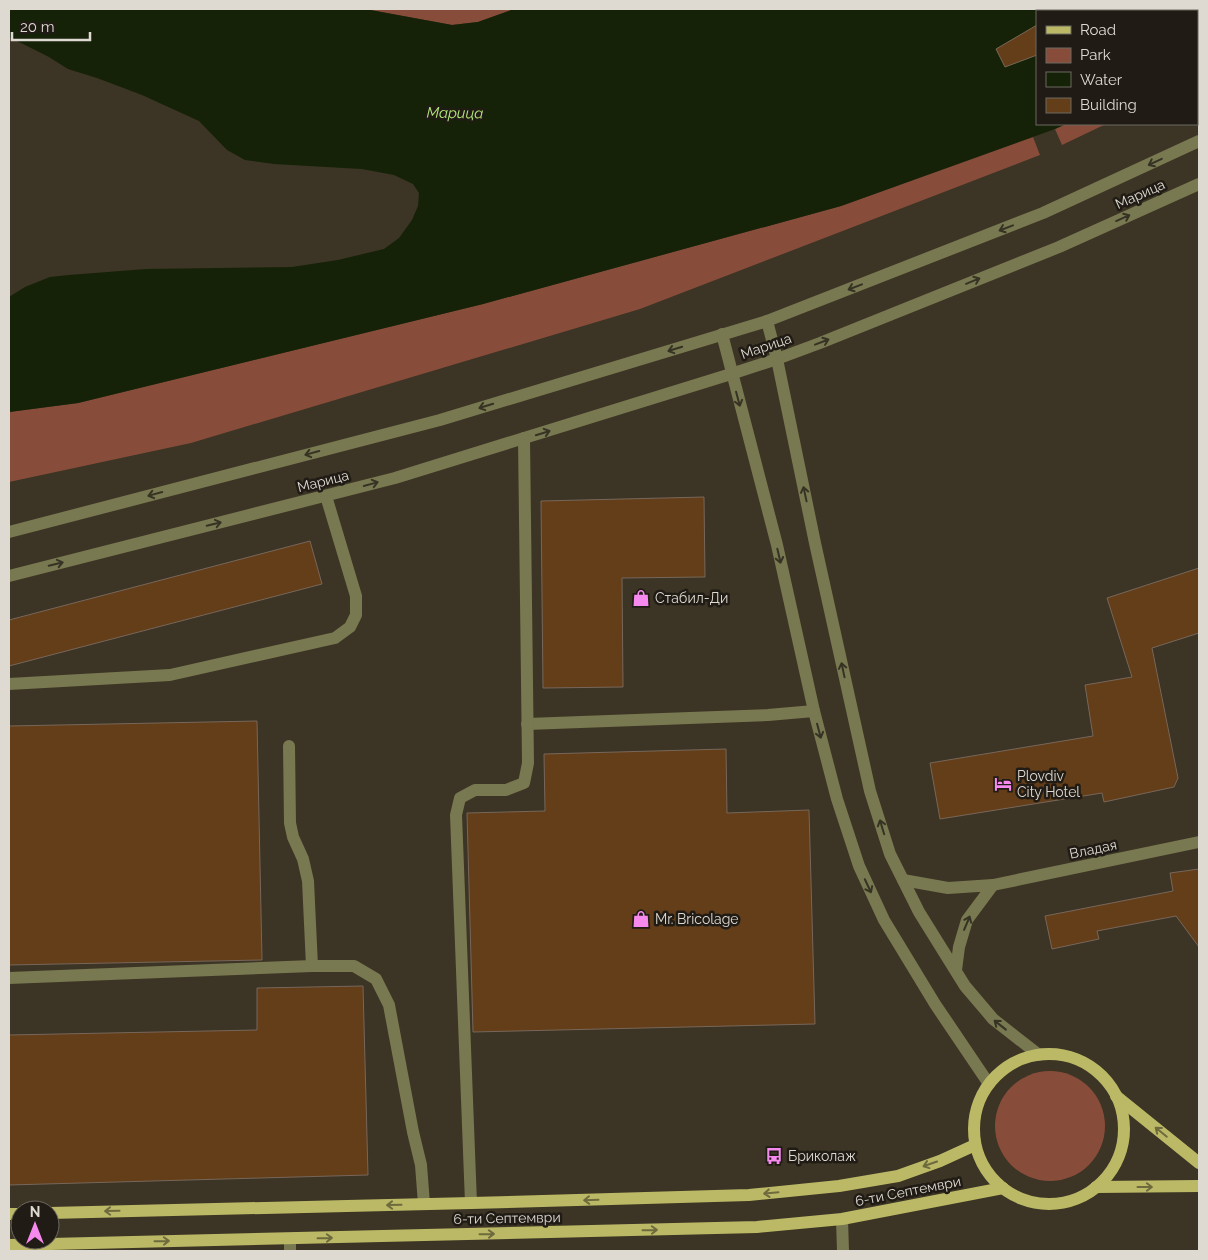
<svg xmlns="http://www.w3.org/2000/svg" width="1208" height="1260" viewBox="0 0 1208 1260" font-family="Raleway,sans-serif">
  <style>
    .green { fill: #874d3a }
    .water { fill: #152207 }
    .building { fill: #643e19; stroke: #77675a }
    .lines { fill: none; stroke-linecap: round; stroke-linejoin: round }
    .minor { stroke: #787851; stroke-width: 12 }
    .major { stroke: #bbb966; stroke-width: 12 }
    .oneway { stroke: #363324 }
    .oneway2 { stroke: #6e6a3e }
    .labels { text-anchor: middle; stroke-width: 5; stroke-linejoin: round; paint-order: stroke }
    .street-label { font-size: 14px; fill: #dfdad1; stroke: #201c15 }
    .poi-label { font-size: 14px; fill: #dfdad1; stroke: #201c15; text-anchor: start }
    .water-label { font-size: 15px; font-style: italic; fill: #b4eb7a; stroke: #201c15 }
  </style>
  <rect width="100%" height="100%" fill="#3c3424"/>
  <g class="green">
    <polygon points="365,9 514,9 478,22 452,25"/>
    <polygon points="1066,124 1106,124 1062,145 1055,129"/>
    <polygon points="1033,137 1040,155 640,309 191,443 9,482 9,412 78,403 483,304 841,206"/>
    <circle cx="1050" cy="1126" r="55"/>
  </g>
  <polygon class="water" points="9,9 365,9 452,25 478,22 514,9 1199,9 1199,62 1197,63 1197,11 1037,11 1037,124 1066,124 1055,129 841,206 483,304 78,403 9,412 9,297 25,287 50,277 69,275 146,269 292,267 338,260 384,249 399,238 412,220 418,206 419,193 413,184 394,175 362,169 274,164 245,160 227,150 199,121 142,95 97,78 68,69 49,57 9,37"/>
  <g class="building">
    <polygon points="1037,25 1037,55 1005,67 996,49"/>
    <polygon points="704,497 705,577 622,578 623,687 543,688 541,501"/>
    <polygon points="310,541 322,584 9,666 9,620"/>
    <polygon points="1199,568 1199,633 1152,648 1178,778 1174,787 1104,802 1102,793 940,819 930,763 1093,736 1085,685 1132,677 1107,598"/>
    <polygon points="257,721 262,960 9,965 9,726"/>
    <polygon points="726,749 727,813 809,810 815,1024 473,1032 467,813 545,811 544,754"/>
    <polygon points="1199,869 1199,947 1176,916 1097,931 1099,939 1052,949 1045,916 1173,891 1170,873"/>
    <polygon points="363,986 368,1175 9,1185 9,1035 257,1030 257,988"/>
  </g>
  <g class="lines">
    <g class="minor">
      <polyline points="767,321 777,359 815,543 870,791 890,854 919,912 965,986 993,1019 1039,1055"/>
      <polyline points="722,334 777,545 814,711 837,799 859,866 884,920 935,1004 989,1084"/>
      <polyline points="9,532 440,420 767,321 1043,213 1199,141"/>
      <polyline points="9,576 395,478 731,374 777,359 820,343 1059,247 1199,184"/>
      <polyline points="9,684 170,675 335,638 350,627 356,615 356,596 326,496"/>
      <polyline points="527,724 768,715 814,711"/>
      <polyline points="289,746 290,823 293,837 303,859 308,881 312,966"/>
      <polyline points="903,880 948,888 993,885 967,920 959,947 956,970"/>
      <polyline points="993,885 1199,842"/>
      <polyline points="9,978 312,966 354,966 376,979 389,1005 413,1132 421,1165 424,1204"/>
      <polyline points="471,1203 456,815 460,798 475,790 506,790 524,783 528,763 524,438"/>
      <polyline points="842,1219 843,1251"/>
      <polyline points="290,1239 290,1251"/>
    </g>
    <g class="major">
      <circle cx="1049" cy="1129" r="75"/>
      <polyline points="1116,1096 1199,1163"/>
      <polyline points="1096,1187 1199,1186"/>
      <polyline points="50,1213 471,1203 749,1195 839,1186 898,1176 940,1161 975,1145"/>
      <polyline points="9,1214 20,1214"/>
      <polyline points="9,1245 757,1227 842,1219 1003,1188"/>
    </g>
  </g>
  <defs><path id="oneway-shaft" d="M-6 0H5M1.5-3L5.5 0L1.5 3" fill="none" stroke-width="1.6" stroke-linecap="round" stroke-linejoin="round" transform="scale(1.25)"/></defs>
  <g class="oneway">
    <use href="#oneway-shaft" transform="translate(1155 162) rotate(155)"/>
    <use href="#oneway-shaft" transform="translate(1123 218) rotate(-24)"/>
    <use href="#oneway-shaft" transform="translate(1006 228) rotate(159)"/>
    <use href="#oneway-shaft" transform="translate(973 281) rotate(-22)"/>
    <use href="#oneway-shaft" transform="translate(855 287) rotate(159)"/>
    <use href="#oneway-shaft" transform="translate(822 342) rotate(-21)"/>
    <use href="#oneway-shaft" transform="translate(675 349) rotate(163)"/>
    <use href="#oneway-shaft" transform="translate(738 399) rotate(75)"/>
    <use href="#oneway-shaft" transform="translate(486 406) rotate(163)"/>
    <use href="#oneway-shaft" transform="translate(543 433) rotate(-17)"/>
    <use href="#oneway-shaft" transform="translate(312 453) rotate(165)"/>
    <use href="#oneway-shaft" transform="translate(371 484) rotate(-15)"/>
    <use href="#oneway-shaft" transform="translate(155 494) rotate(165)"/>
    <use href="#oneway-shaft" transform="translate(805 494) rotate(-102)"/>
    <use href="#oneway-shaft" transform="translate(214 524) rotate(-14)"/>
    <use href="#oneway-shaft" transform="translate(779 556) rotate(77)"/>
    <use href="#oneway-shaft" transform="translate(56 564) rotate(-14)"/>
    <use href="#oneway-shaft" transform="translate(843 670) rotate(-102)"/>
    <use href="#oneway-shaft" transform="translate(819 731) rotate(75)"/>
    <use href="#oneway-shaft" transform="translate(882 827) rotate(-107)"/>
    <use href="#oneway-shaft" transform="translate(868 886) rotate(65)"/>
    <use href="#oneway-shaft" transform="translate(967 923) rotate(-67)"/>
    <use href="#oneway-shaft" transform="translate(1000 1025) rotate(-142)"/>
  </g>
  <g class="oneway2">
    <use href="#oneway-shaft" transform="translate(1161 1132) rotate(-141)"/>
    <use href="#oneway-shaft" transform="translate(930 1164) rotate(161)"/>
    <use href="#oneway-shaft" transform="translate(1145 1187)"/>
    <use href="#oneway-shaft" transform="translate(771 1193) rotate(175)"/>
    <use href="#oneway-shaft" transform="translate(591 1200) rotate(178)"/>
    <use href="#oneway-shaft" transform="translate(394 1205) rotate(179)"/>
    <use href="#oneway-shaft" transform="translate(112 1211) rotate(179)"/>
    <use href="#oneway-shaft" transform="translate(650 1230) rotate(-1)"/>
    <use href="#oneway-shaft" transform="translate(487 1234) rotate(-1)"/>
    <use href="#oneway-shaft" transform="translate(325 1238) rotate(-1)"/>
    <use href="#oneway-shaft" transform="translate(162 1241) rotate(-1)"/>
  </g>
  <defs>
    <g id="shop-bare" transform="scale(1.35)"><path d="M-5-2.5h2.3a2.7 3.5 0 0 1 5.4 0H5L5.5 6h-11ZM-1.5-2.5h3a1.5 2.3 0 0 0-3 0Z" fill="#f589ee" stroke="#201c15" stroke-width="2.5" paint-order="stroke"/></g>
    <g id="hotel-bare" transform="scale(1.35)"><path d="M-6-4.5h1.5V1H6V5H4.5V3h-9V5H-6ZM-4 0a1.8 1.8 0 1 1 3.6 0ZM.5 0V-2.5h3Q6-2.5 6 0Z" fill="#f589ee" stroke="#201c15" stroke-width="2.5" paint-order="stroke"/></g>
    <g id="bus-bare" transform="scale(1.35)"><path d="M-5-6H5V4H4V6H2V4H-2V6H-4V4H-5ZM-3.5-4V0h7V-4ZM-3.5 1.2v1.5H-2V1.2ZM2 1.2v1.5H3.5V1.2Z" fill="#f589ee" stroke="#201c15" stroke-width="2.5" paint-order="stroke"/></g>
  </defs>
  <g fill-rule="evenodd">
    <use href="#shop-bare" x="641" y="598"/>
    <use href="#hotel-bare" x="1003" y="784"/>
    <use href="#shop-bare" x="641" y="919"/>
    <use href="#bus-bare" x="774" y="1156"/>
  </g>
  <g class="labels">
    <g class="street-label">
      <text transform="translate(1140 194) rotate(-24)" y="5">Марица</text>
      <text transform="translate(766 346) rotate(-19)" y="5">Марица</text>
      <text transform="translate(323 481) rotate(-14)" y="5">Марица</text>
      <text transform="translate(1093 849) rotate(-12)" y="5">Владая</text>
      <text transform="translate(908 1191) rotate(-11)" y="5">6-ти Септември</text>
      <text transform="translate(507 1218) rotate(-1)" y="5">6-ти Септември</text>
    </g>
    <g class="poi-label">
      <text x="655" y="603">Стабил-Ди</text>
      <text x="1017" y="781">Plovdiv<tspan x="1017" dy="16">City Hotel</tspan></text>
      <text x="655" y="924">Mr. Bricolage</text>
      <text x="788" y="1161">Бриколаж</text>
    </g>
    <g class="water-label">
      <text transform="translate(455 113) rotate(1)" y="5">Марица</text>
    </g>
  </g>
  <rect width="1208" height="1260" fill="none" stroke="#dfdad1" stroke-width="20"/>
  <rect x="1036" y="10" width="162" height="115" fill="#201c15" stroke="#6c6860"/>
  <rect x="1046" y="26" width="25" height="8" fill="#bbb966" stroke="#6c6860"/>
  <text x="1080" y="35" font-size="15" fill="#dfdad1">Road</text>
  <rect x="1046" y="48" width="25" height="15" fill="#874d3a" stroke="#6c6860"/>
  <text x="1080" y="60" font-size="15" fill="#dfdad1">Park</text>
  <rect x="1046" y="72" width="25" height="15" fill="#152207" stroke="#6c6860"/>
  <text x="1080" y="85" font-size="15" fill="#dfdad1">Water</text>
  <rect x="1046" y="98" width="25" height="15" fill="#643e19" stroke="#6c6860"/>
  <text x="1080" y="110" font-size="15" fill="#dfdad1">Building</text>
  <g transform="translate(35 1225)"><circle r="24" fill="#201c15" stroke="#6c6860"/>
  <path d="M0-4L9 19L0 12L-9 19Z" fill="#f589ee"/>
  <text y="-8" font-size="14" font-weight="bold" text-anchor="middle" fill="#dfdad1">N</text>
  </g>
  <path d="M12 32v8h78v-8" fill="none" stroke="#dfdad1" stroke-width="2.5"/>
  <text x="20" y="32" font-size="15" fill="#dfdad1" stroke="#201c15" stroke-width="4" paint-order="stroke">20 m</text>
</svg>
